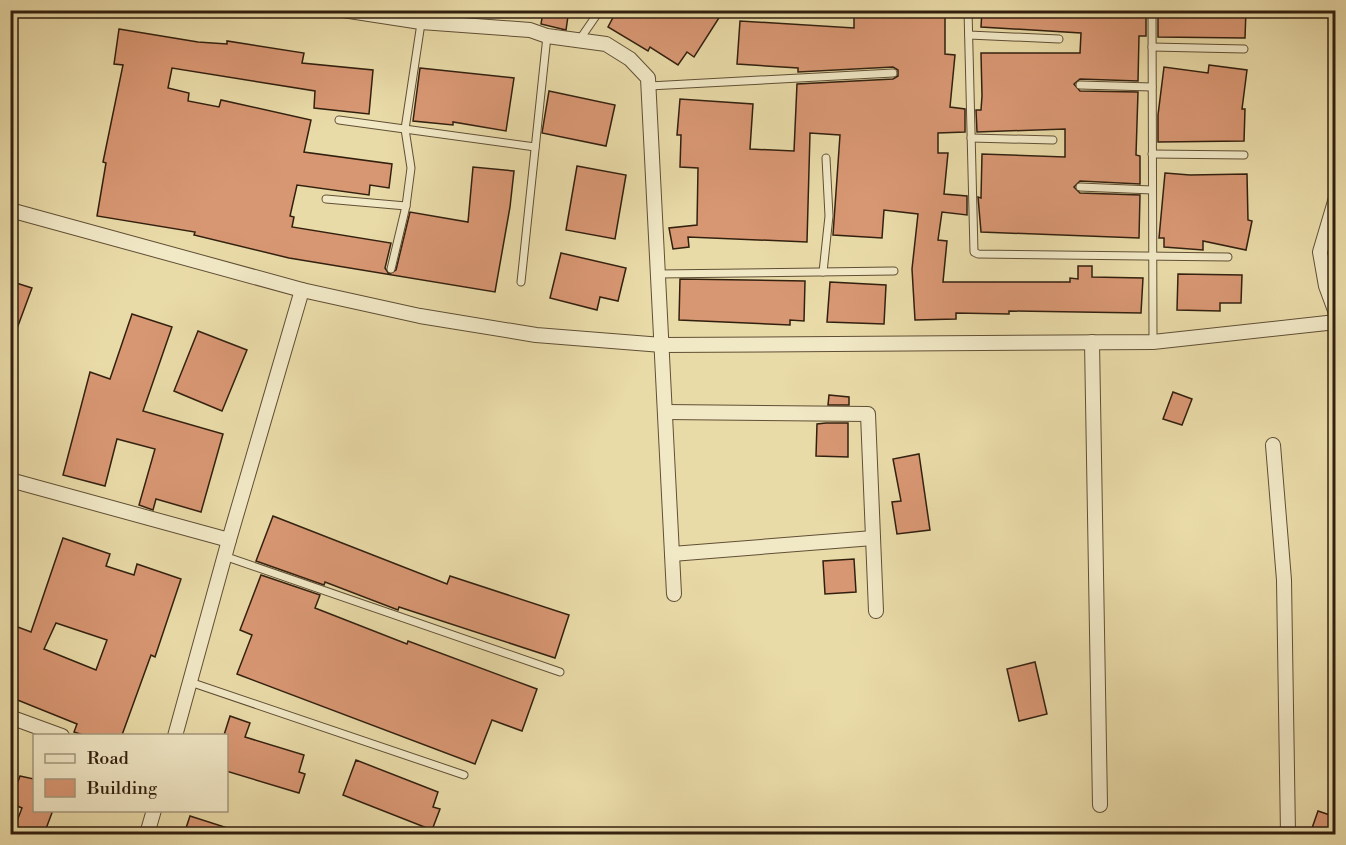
<svg xmlns="http://www.w3.org/2000/svg" width="1346" height="845" viewBox="0 0 1346 845" font-family="'Libre Bodoni',serif">
  <style>
    .building { fill: #d89773; stroke: #32200f; stroke-width: 1.5; fill-rule: evenodd }
    .lines { fill: none; stroke-linecap: round; stroke-linejoin: round }
    .service-casing { stroke: #604f35; stroke-width: 9 }
    .minor-casing { stroke: #604f35; stroke-width: 16 }
    .service { stroke: #f1e8c6; stroke-width: 7 }
    .minor { stroke: #f1e8c6; stroke-width: 14 }
  </style>
  <rect width="100%" height="100%" fill="#e9dba8"/>
  <filter id="stains"><feTurbulence type="fractalNoise" baseFrequency=".00333" numOctaves="4"/><feColorMatrix values="0 0 0 0 .2 0 0 0 0 .09 0 0 0 0 .02 0 0 0 .5 -.17"/></filter>
  <radialGradient id="worn" r=".72"><stop offset=".6" stop-color="#630" stop-opacity="0"/><stop offset="1" stop-color="#630" stop-opacity=".3"/></radialGradient>
  <g class="building">
    <polygon points="617,10 724,10 694,57 687,52 678,65 650,47 648,51 608,27"/>
    <polygon points="854,10 945,10 945,54 955,55 950,107 965,109 965,132 938,133 938,153 948,153 944,194 967,196 967,215 942,212 938,240 947,241 943,282 1070,282 1070,278 1078,279 1078,266 1092,266 1092,277 1143,278 1141,313 1009,311 1009,314 956,313 956,319 915,320 912,269 918,214 884,210 882,238 833,235 840,135 810,133 807,242 688,237 689,247 673,249 669,228 697,225 698,168 680,167 681,135 677,135 680,99 753,104 750,149 794,151 797,84 893,79 898,76 898,70 893,67 798,72 798,68 737,64 740,21 854,28"/>
    <polygon points="982,10 1146,10 1146,36 1139,36 1138,81 1080,79 1074,84 1080,91 1138,92 1136,155 1140,156 1140,184 1080,181 1074,187 1080,193 1140,195 1139,238 981,232 978,197 981,198 982,154 1065,157 1065,129 977,132 976,110 981,110 982,96 981,53 1080,53 1081,33 981,27"/>
    <polygon points="1158,10 1246,10 1245,38 1158,37"/>
    <polygon points="543,12 568,16 566,30 541,24"/>
    <polygon points="119,29 198,42 227,44 227,41 304,53 302,63 373,70 369,114 314,108 315,91 172,68 168,88 189,93 188,101 219,107 221,100 311,120 304,152 392,164 389,188 370,185 369,195 297,185 290,216 294,217 292,227 391,243 385,268 389,274 396,270 410,212 468,222 473,167 514,171 510,207 495,292 289,258 194,235 195,232 97,216 106,163 103,162 123,65 114,64"/>
    <polygon points="1209,65 1247,70 1242,109 1245,109 1244,141 1158,142 1158,115 1164,67 1208,73"/>
    <polygon points="420,68 514,78 506,131 453,122 453,125 413,121"/>
    <polygon points="549,91 615,105 606,146 542,133"/>
    <polygon points="577,166 626,175 615,239 566,230"/>
    <polygon points="1165,173 1190,175 1247,174 1248,220 1252,221 1246,250 1203,241 1203,250 1164,247 1164,238 1159,238"/>
    <polygon points="561,253 626,268 618,301 600,297 597,310 550,298"/>
    <polygon points="1178,274 1242,275 1241,303 1220,303 1220,311 1177,310"/>
    <polygon points="680,279 805,281 804,321 790,320 790,325 679,320"/>
    <polygon points="10,281 32,288 12,342 10,342"/>
    <polygon points="830,282 886,285 884,324 827,322"/>
    <polygon points="132,314 172,327 143,411 223,434 201,512 156,499 153,510 139,505 155,449 117,439 105,486 63,475 90,372 110,379"/>
    <polygon points="198,331 247,350 222,411 174,391"/>
    <polygon points="1173,392 1192,399 1182,425 1163,419"/>
    <polygon points="829,395 849,397 849,405 828,405"/>
    <polygon points="826,423 848,423 848,457 816,456 817,424"/>
    <polygon points="919,454 930,530 897,534 892,502 901,501 893,459"/>
    <polygon points="273,516 447,584 450,576 569,615 555,658 399,607 398,610 325,582 324,585 256,561"/>
    <path d="M63 538 110 554 106 566 134 575 137 564 181 579 155 657 151 655 122 735H83L74 732 77 724 10 697V624L31 632ZM56 623 107 640 96 670 44 649Z"/>
    <polygon points="854,559 856,592 825,594 823,561"/>
    <polygon points="261,575 320,595 315,608 407,644 408,641 537,689 522,731 492,720 475,764 237,674 252,635 240,630"/>
    <polygon points="1035,662 1047,714 1019,721 1007,669"/>
    <polygon points="230,716 250,723 245,737 304,755 299,772 305,774 299,793 226,771 226,735 224,735"/>
    <polygon points="356,760 438,792 433,807 440,809 432,830 343,795"/>
    <polygon points="20,776 34,779 34,810 53,810 44,834 36,834 15,826 22,808 10,803"/>
    <polygon points="1318,811 1333,816 1326,834 1311,831"/>
    <polygon points="190,816 237,831 237,834 184,834"/>
  </g>
  <g class="lines">
    <g class="service-casing">
      <g id="service">
        <polyline points="968,10 974,252 978,254 1228,257"/>
        <polyline points="1152,10 1153,342"/>
        <polyline points="969,35 1059,39"/>
        <polyline points="580,39 600,10"/>
        <polyline points="1152,47 1244,49"/>
        <polyline points="1080,85 1152,87"/>
        <polyline points="649,86 893,73"/>
        <polyline points="339,120 535,147"/>
        <polyline points="971,138 1053,140"/>
        <polyline points="1152,154 1244,155"/>
        <polyline points="1080,187 1152,190"/>
        <polyline points="326,199 406,206"/>
        <polyline points="391,269 406,206 411,168 405,129 423,10"/>
        <polyline points="823,272 829,216 826,158"/>
        <polyline points="658,274 894,271"/>
        <polyline points="521,282 547,36"/>
        <polyline points="224,556 560,672"/>
        <polyline points="190,682 464,775"/>
      </g>
    </g>
    <g class="minor-casing">
      <g id="minor">
        <polyline points="343,10 421,22 530,30 547,36 606,44 630,59 648,78 674,594"/>
        <polyline points="1336,198 1320,252 1326,286 1336,313"/>
        <polyline points="10,210 302,290 420,316 536,335 662,345 1153,342 1336,322"/>
        <polyline points="1092,342 1100,805"/>
        <polyline points="665,412 868,414 876,611"/>
        <polyline points="1273,445 1284,580 1288,834"/>
        <polyline points="10,480 229,540"/>
        <polyline points="672,554 873,538"/>
        <polyline points="10,717 62,736"/>
        <polyline points="175,736 229,540 302,290"/>
        <polyline points="147,834 154,810"/>
      </g>
    </g>
    <use href="#service" class="service"/>
    <use href="#minor" class="minor"/>
  </g>
  <rect width="1346" height="845" fill="none" stroke="#e9dba8" stroke-width="36"/>
  <rect x="12" y="12" width="1322" height="821" fill="none" stroke="#32200f" stroke-width="3"/>
  <rect x="18" y="18" width="1310" height="809" fill="none" stroke="#32200f" stroke-width="1.5"/>
  <rect x="33" y="734" width="195" height="78" fill="#f1e8c6" stroke="#a5987d" stroke-width="1.5"/>
  <rect x="45" y="754" width="30" height="9" fill="#f1e8c6" stroke="#a5987d" stroke-width="1.5"/>
  <text x="87" y="764" font-size="18" fill="#32200f">Road</text>
  <rect x="45" y="779" width="30" height="18" fill="#d89773" stroke="#a5987d" stroke-width="1.5"/>
  <text x="87" y="794" font-size="18" fill="#32200f">Building</text>
  <rect width="100%" height="100%" filter="url(#stains)"/>
  <rect width="100%" height="100%" fill="url(#worn)"/>
</svg>
